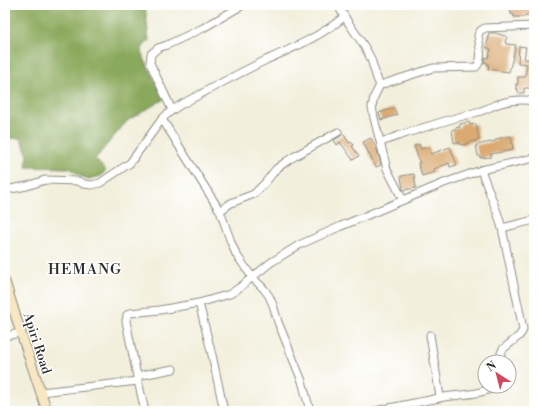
<svg xmlns="http://www.w3.org/2000/svg" width="539" height="416" viewBox="0 0 539 416" font-family="'Libre Bodoni',serif">
  <style>
    .forest { fill: #8aa95c; stroke: #5a6a44 }
    .building { fill: #daaa72 }
    .lines { fill: none; stroke-linecap: round; stroke-linejoin: round }
    .street-casing { stroke: #8e8d84; stroke-width: 9 }
    .secondary-casing { stroke: #8e8d84; stroke-width: 11 }
    .street { stroke: #fff; stroke-width: 7 }
    .secondary { stroke: #f7e8c3; stroke-width: 9 }
    .labels { text-anchor: middle; stroke-width: 3; stroke-linejoin: round; paint-order: stroke }
    .street-label { font-size: 13px; fill: #2b2b2b; stroke: #fff }
    .quarter-label { font-size: 15px; letter-spacing: 1px; fill: #2b2b2b; stroke: #fff }
  </style>
  <rect width="100%" height="100%" fill="#fff"/>
  <filter id="ink" filterUnits="userSpaceOnUse"><feTurbulence type="fractalNoise" baseFrequency=".025" numOctaves="2"/><feDisplacementMap in="SourceGraphic" scale="8" xChannelSelector="R" yChannelSelector="G"/><feConvolveMatrix kernelMatrix="1 2 1 2 8 2 1 2 1" color-interpolation-filters="sRGB"/></filter>
  <filter id="wash" filterUnits="userSpaceOnUse"><feTurbulence type="fractalNoise" baseFrequency=".012" numOctaves="4" result="noise"/><feDisplacementMap in="SourceGraphic" scale="16" xChannelSelector="R" yChannelSelector="G"/><feGaussianBlur stdDeviation="0.9" result="paint"/><feColorMatrix in="noise" values="0 0 0 0 0 0 0 0 0 0 0 0 0 0 0 0 0 1.4 0 .05"/><feComposite in="paint" operator="in"/></filter>
  <g filter="url(#wash)">
    <rect width="100%" height="100%" fill="#f2efdc"/>
    <polygon class="forest" points="5,5 145,5 149,41 143,47 141,52 164,99 127,121 95,159 106,170 101,176 88,179 80,176 70,168 26,167 28,155 20,138 5,139"/>
    <g id="blocks">
      <g class="building">
        <polygon points="510,5 530,5 530,8 534,8 534,15 525,15 525,17 514,17 513,14 511,14"/>
        <polygon points="489,33 495,33 505,36 507,37 505,42 506,43 506,44 516,45 509,72 488,69 489,65 487,65 488,63 484,62 485,57 488,58 491,49 486,47 489,37 488,37"/>
        <polygon points="519,46 526,47 524,59 534,60 534,88 524,88 524,93 518,93 518,89 516,89 516,84 518,84 518,77 525,77 527,64 518,63"/>
        <polygon points="394,108 397,115 381,120 379,113"/>
        <polygon points="469,122 470,125 476,124 479,140 466,143 467,144 462,145 462,144 459,144 459,142 454,143 452,130 456,129 455,128 460,127 460,124"/>
        <polygon points="343,133 349,143 351,142 354,145 352,146 359,156 353,160 340,142 337,145 334,140 341,136"/>
        <polygon points="511,136 513,150 491,154 491,157 480,158 480,156 478,156 476,145 496,141 496,139"/>
        <polygon points="371,138 377,150 381,165 376,167 363,142"/>
        <polygon points="419,144 421,149 429,147 431,154 450,147 457,165 450,167 449,163 434,169 435,172 422,176 418,163 420,163 414,146"/>
        <polygon points="414,174 416,188 403,190 401,176"/>
      </g>
    </g>
  </g>
  <g filter="url(#ink)">
    <use href="#blocks" fill-opacity="0" stroke="#8e8d84" stroke-width="1"/>
    <g class="lines">
      <g class="street-casing">
        <g id="street">
          <path d="M338 5C346 22 359 36 368 53 374 63 374 75 380 85L433 68 476 67C484 60 479 44 478 35 479 31 481 30 485 28L534 26"/>
          <polyline points="380,85 374,97 372,107 374,118 387,169 403,200"/>
          <polyline points="172,110 150,63 151,54 158,48 167,45 203,28 243,5"/>
          <path d="M381 142C414 130 447 120 481 111 487 109 492 106 498 104 510 100 522 99 534 101"/>
          <polyline points="481,170 497,212 502,228 520,314 523,329 522,332 519,336 503,349 501,353 501,362"/>
          <polyline points="5,190 27,186 45,180 78,181 84,184 92,185 100,183 130,163 162,119"/>
          <polyline points="220,211 231,203 254,194 265,183 276,169 287,161 295,156 338,132"/>
          <polyline points="502,228 534,220"/>
          <polyline points="199,303 212,355 224,411"/>
          <polyline points="430,335 440,397"/>
          <polyline points="5,336 21,333"/>
          <polyline points="137,376 173,369"/>
          <polyline points="41,392 138,381"/>
          <polyline points="145,411 138,381 126,321 127,315 130,313 160,310 176,307 199,303 230,294 239,288 270,263 299,245 339,227 444,183 481,170 534,158"/>
          <path d="M310 411 302 381 278 322 273 305 269 296 264 289 252 277 236 254 231 242 220 211 162 119C173 108 187 101 201 94 222 82 244 71 266 60 293 48 321 36 344 17"/>
          <path d="M375 411C396 407 418 402 439 398 458 394 479 396 496 386"/>
        </g>
      </g>
      <g class="secondary-casing">
        <polyline id="secondary" points="5,282 21,333 47,411"/>
      </g>
      <use href="#street" class="street"/>
      <use href="#secondary" class="secondary"/>
    </g>
  </g>
  <g class="labels">
    <g class="street-label">
      <text transform="translate(38 343) rotate(72)" y="5">Apiri Road</text>
    </g>
    <g class="quarter-label">
      <text x="85" y="274">HEMANG</text>
    </g>
  </g>
  <rect width="539" height="416" fill="none" stroke="#fff" stroke-width="20"/>
  <g transform="translate(497 374) rotate(324)"><circle r="19" fill="#ffffff" stroke="#aaaaaa"/>
  <path d="M0-3L7 15L0 10L-7 15Z" fill="#d1495b"/>
  <text y="-6" font-size="11" font-weight="bold" text-anchor="middle" fill="#2b2b2b">N</text>
  </g>
</svg>
